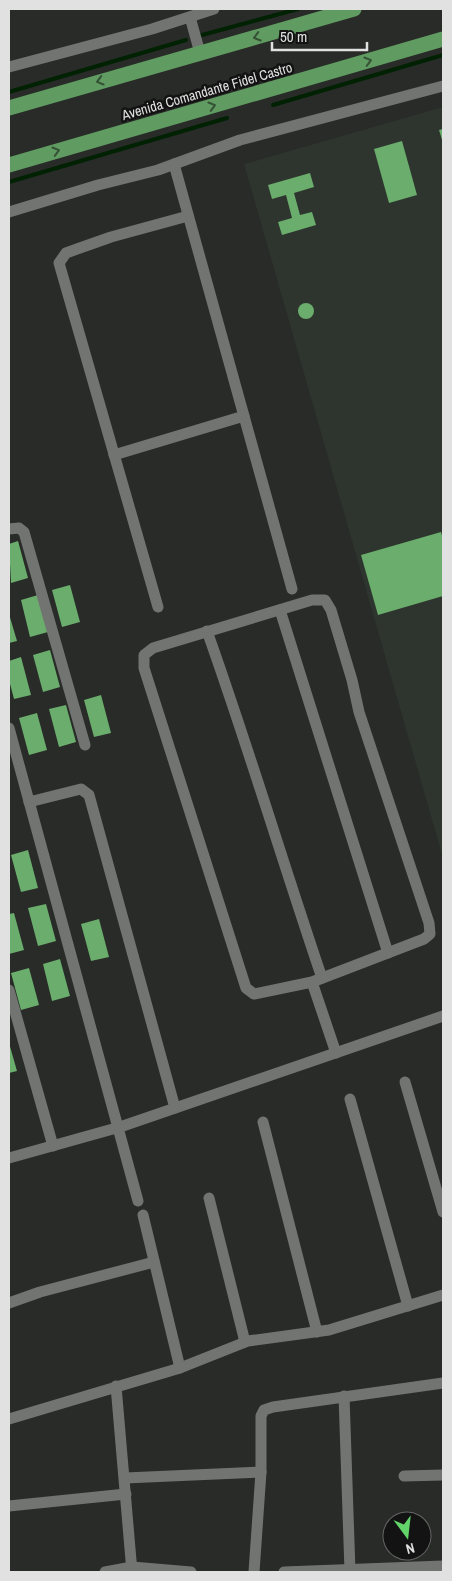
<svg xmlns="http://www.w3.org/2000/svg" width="452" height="1581" viewBox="0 0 452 1581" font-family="'Archivo Narrow',sans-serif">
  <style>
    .built { fill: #2e352e }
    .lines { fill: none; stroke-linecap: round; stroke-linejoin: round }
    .stream { stroke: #002203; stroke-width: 4 }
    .building { fill: #6aad6c }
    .minor { stroke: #727471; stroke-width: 11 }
    .motorway { stroke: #609c61; stroke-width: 15 }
    .oneway { stroke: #355136 }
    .labels { text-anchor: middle; stroke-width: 5; stroke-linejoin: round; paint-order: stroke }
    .street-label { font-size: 14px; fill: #e0e1e0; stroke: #121312 }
  </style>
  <rect width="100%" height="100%" fill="#282b28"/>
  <polygon class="built" points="443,107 443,858 244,164"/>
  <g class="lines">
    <g class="stream">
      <polyline points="202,35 298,9"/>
      <polyline points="9,92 186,40"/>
      <polyline points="273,105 443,55"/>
      <polyline points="9,182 227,118"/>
    </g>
  </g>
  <g class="building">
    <polygon points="443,129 443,143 439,130"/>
    <polygon points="402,141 417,195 389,203 374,149"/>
    <polygon points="310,173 314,187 294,193 300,215 312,212 316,225 282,235 278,222 292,218 286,195 272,199 268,185"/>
    <circle cx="306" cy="311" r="8"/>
    <polygon points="441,532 443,539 443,596 378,615 361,555"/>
    <polygon points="18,541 28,578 11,583 9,544"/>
    <polygon points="70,585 80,622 62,627 52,590"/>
    <polygon points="38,595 48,632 30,637 21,600"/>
    <polygon points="9,614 17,641 9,643"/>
    <polygon points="50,650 60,687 43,692 33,655"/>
    <polygon points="21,657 31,695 14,699 9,680 9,661"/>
    <polygon points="101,695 111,733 94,737 84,700"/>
    <polygon points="66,705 76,742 59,747 49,709"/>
    <polygon points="37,713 47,750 29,755 19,718"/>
    <polygon points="28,850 38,888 21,892 11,855"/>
    <polygon points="46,904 56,941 38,946 28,908"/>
    <polygon points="14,913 24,950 9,954 9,914"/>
    <polygon points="99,919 109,957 91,961 81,924"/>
    <polygon points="60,959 70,996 52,1001 43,964"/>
    <polygon points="29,968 39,1005 21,1010 11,973"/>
    <polygon points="9,1043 17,1071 9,1073"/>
  </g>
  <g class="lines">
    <g class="minor">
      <polyline points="190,17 200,53"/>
      <polyline points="9,67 152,29 214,9"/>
      <polyline points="174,164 292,589"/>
      <polyline points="9,212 98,185 158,170 240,140 443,86"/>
      <polyline points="114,455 244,416"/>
      <polyline points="9,529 19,528 24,532 85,745"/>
      <polyline points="158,607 59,263 66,253 77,249 111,237 188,216"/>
      <polyline points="280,610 388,953"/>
      <path d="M207 631C248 746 283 863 322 978"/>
      <polyline points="9,728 138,1201"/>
      <polyline points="29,802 81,789 89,795 175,1108"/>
      <polyline points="312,982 254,994 246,988 144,668 144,655 153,648 312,600 325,600 331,610 352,680 359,712 429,923 430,934 424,939 312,982 336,1053"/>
      <polyline points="9,990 53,1146"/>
      <polyline points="405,1082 443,1212"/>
      <polyline points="350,1099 408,1306"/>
      <polyline points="263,1122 317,1332"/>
      <polyline points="9,1158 120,1127 443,1016"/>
      <polyline points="209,1198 245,1342"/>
      <polyline points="143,1215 180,1368"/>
      <polyline points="9,1303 40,1292 154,1262"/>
      <polyline points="116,1386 132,1572"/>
      <polyline points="344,1396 350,1571"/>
      <polyline points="9,1419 180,1368 248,1341 329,1330 443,1295"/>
      <polyline points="404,1476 443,1475"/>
      <polyline points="125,1478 261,1472"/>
      <polyline points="9,1506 126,1494"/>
      <polyline points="105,1572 132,1567 191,1572"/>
      <polyline points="254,1572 261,1472 261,1416 264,1410 273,1407 443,1383"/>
      <polyline points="284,1572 443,1566"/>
    </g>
    <g class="motorway">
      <polyline points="9,108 354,9"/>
      <polyline points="9,165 443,39"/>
    </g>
  </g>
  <defs><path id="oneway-chevron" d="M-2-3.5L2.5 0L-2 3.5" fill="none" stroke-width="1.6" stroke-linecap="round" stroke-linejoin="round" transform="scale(1.25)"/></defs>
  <g class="oneway">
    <use href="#oneway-chevron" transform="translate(257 37) rotate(164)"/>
    <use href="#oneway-chevron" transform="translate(368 61) rotate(-16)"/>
    <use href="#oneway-chevron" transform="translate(100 81) rotate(164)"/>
    <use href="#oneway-chevron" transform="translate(212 106) rotate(-16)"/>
    <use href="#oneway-chevron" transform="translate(56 151) rotate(-16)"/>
  </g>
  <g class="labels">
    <g class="street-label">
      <text transform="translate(207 91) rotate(-16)" y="5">Avenida Comandante Fidel Castro</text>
    </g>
  </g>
  <rect width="452" height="1581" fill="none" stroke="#e0e1e0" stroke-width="20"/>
  <g transform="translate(407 1536) rotate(165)"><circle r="24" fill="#121312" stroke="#646564"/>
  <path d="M0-4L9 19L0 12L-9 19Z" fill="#62d469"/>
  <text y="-8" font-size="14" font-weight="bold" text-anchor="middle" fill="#e0e1e0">N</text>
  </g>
  <path d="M272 42v8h95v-8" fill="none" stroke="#e0e1e0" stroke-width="2.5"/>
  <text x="280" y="42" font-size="15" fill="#e0e1e0" stroke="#121312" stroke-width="4" paint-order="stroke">50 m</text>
</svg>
